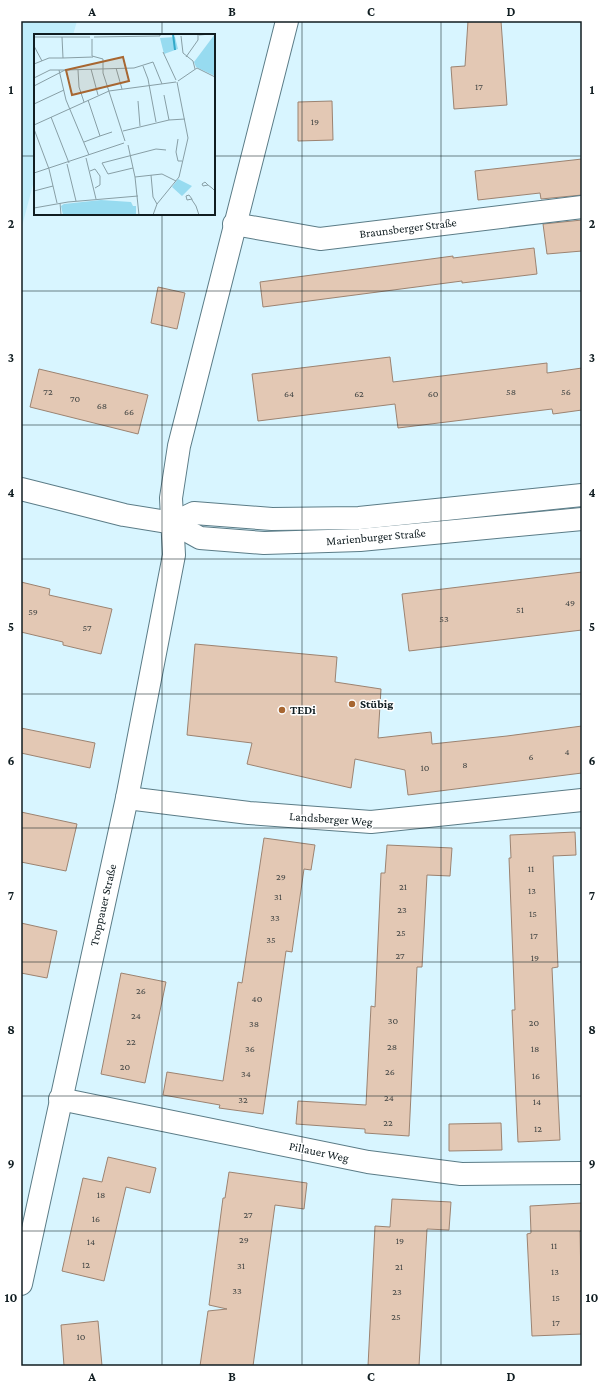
<svg xmlns="http://www.w3.org/2000/svg" width="603" height="1387" viewBox="0 0 603 1387" font-family="'Crimson Pro',serif">
  <style>
    .built { fill: #bfedfb }
    .building { fill: #e3c8b4; stroke: #9c8371 }
    .lines { fill: none; stroke-linecap: round; stroke-linejoin: round }
    .minor-casing { stroke: #5b7c87; stroke-width: 24 }
    .minor { stroke: #fff; stroke-width: 22 }
    .grid { fill: none; stroke: #101d21; stroke-width: 1; stroke-opacity: 0.55 }
    .poi-dot { fill: #a76631; stroke: #fff; stroke-width: 1.5 }
    .labels { text-anchor: middle; stroke-width: 3; stroke-linejoin: round; paint-order: stroke }
    .number-label { font-size: 10px; fill: #454846 }
    .street-label { font-size: 12px; fill: #101d21; stroke: #fff }
    .poi-label { font-size: 12px; font-weight: bold; fill: #101d21; stroke: #fff; text-anchor: start }
    .inset-river { fill: none; stroke: #32a9c8; stroke-width: 2 }
    .inset-road { fill: none; stroke: #889fa6; stroke-width: 1 }
    .view { fill: #a76631; fill-opacity: 0.15; stroke: #a76631; stroke-width: 2 }
    .inset-edge { fill: none; stroke: #101d21; stroke-width: 2 }
    .neatline { fill: none; stroke: #101d21; stroke-width: 1.5 }
    .grid-label { font-size: 13px; text-anchor: middle; font-weight: bold; fill: #101d21 }
  </style>
  <rect width="100%" height="100%" fill="#d8f5ff"/>
  <polygon class="built" points="21,21 77,21 73,35 35,35 35,177 21,230"/>
  <g class="building">
    <polygon points="468,21 501,21 507,105 454,109 451,67 465,66"/>
    <polygon points="332,101 333,140 298,141 298,102"/>
    <polygon points="582,159 582,195 541,199 540,193 478,200 475,171"/>
    <polygon points="582,220 582,251 547,254 543,224"/>
    <polygon points="534,248 537,274 462,283 462,281 263,307 260,282 453,256 453,258"/>
    <polygon points="158,287 185,293 177,329 151,323"/>
    <polygon points="390,357 393,382 547,363 547,373 582,368 582,410 553,414 552,409 398,428 395,404 258,421 252,374"/>
    <polygon points="39,369 148,395 138,434 30,407"/>
    <polygon points="582,572 582,630 409,651 402,594"/>
    <polygon points="21,582 50,589 49,595 112,609 101,654 63,645 63,642 21,632"/>
    <polygon points="195,644 337,657 335,682 381,689 378,738 431,732 432,744 507,736 582,726 582,773 408,795 405,770 355,759 351,788 247,764 252,743 187,735"/>
    <polygon points="21,728 95,743 90,768 21,753"/>
    <polygon points="21,812 77,824 66,871 21,862"/>
    <polygon points="575,832 576,855 553,856 558,967 552,968 560,1140 518,1142 512,1010 515,1010 509,858 511,858 510,835"/>
    <polygon points="264,838 315,845 311,870 304,869 292,952 286,951 263,1114 219,1108 220,1105 163,1095 167,1072 223,1081 238,982 242,983"/>
    <polygon points="387,845 452,848 450,876 427,875 422,967 417,967 409,1136 365,1133 365,1129 296,1124 298,1101 366,1105 371,1006 375,1007 381,873 385,873"/>
    <polygon points="21,923 57,931 47,978 21,973"/>
    <polygon points="121,973 166,982 145,1083 101,1074"/>
    <polygon points="501,1123 502,1150 449,1151 449,1124"/>
    <polygon points="108,1157 156,1168 150,1193 126,1187 104,1281 62,1271 83,1178 102,1182"/>
    <polygon points="229,1172 307,1183 304,1209 275,1205 253,1366 200,1366 208,1311 227,1309 209,1305 223,1198 225,1198"/>
    <polygon points="392,1199 451,1202 449,1230 427,1229 419,1366 368,1366 375,1226 390,1227"/>
    <polygon points="582,1203 582,1231 580,1231 582,1334 532,1336 527,1234 531,1233 530,1206"/>
    <polygon points="98,1321 102,1366 64,1366 61,1325"/>
  </g>
  <g class="lines">
    <g class="minor-casing">
      <g id="minor">
        <polyline points="234,224 320,239 582,207"/>
        <polyline points="21,489 124,515 173,523 200,538 264,543 360,540 582,519"/>
        <polyline points="173,523 194,513 272,519 359,518 582,495"/>
        <polyline points="127,798 249,813 371,822 582,800"/>
        <polyline points="60,1099 368,1162 461,1174 582,1173"/>
        <polyline points="21,1284 127,798 174,555 171,498 179,446 287,21"/>
      </g>
    </g>
    <use href="#minor" class="minor"/>
  </g>
  <path class="grid" d="M162 21V35M302 21V1366M441 21V1366M21 156H35M214 156H582M162 214V1366M21 291H582M21 425H582M21 559H582M21 694H582M21 828H582M21 962H582M21 1096H582M21 1231H582"/>
  <g class="poi-dot">
    <circle cx="352" cy="704" r="4"/>
    <circle cx="282" cy="710" r="4"/>
  </g>
  <g class="labels">
    <g class="number-label">
      <text x="479" y="90">17</text>
      <text x="315" y="125">19</text>
      <text x="48" y="395">72</text>
      <text x="511" y="395">58</text>
      <text x="566" y="395">56</text>
      <text x="289" y="397">64</text>
      <text x="359" y="397">62</text>
      <text x="433" y="397">60</text>
      <text x="75" y="402">70</text>
      <text x="102" y="409">68</text>
      <text x="129" y="415">66</text>
      <text x="570" y="606">49</text>
      <text x="520" y="613">51</text>
      <text x="33" y="615">59</text>
      <text x="444" y="622">53</text>
      <text x="87" y="631">57</text>
      <text x="567" y="755">4</text>
      <text x="531" y="760">6</text>
      <text x="465" y="768">8</text>
      <text x="425" y="771">10</text>
      <text x="531" y="872">11</text>
      <text x="281" y="880">29</text>
      <text x="403" y="890">21</text>
      <text x="532" y="894">13</text>
      <text x="278" y="900">31</text>
      <text x="402" y="913">23</text>
      <text x="533" y="917">15</text>
      <text x="275" y="921">33</text>
      <text x="401" y="936">25</text>
      <text x="534" y="939">17</text>
      <text x="271" y="943">35</text>
      <text x="400" y="959">27</text>
      <text x="535" y="961">19</text>
      <text x="141" y="994">26</text>
      <text x="257" y="1002">40</text>
      <text x="136" y="1019">24</text>
      <text x="393" y="1024">30</text>
      <text x="534" y="1026">20</text>
      <text x="254" y="1027">38</text>
      <text x="131" y="1045">22</text>
      <text x="392" y="1050">28</text>
      <text x="250" y="1052">36</text>
      <text x="535" y="1052">18</text>
      <text x="125" y="1070">20</text>
      <text x="390" y="1075">26</text>
      <text x="246" y="1077">34</text>
      <text x="536" y="1079">16</text>
      <text x="389" y="1101">24</text>
      <text x="243" y="1103">32</text>
      <text x="537" y="1105">14</text>
      <text x="388" y="1126">22</text>
      <text x="538" y="1132">12</text>
      <text x="101" y="1198">18</text>
      <text x="248" y="1218">27</text>
      <text x="96" y="1222">16</text>
      <text x="244" y="1243">29</text>
      <text x="400" y="1244">19</text>
      <text x="91" y="1245">14</text>
      <text x="554" y="1249">11</text>
      <text x="86" y="1268">12</text>
      <text x="241" y="1269">31</text>
      <text x="399" y="1270">21</text>
      <text x="555" y="1275">13</text>
      <text x="237" y="1294">33</text>
      <text x="397" y="1295">23</text>
      <text x="556" y="1301">15</text>
      <text x="396" y="1320">25</text>
      <text x="556" y="1326">17</text>
      <text x="81" y="1340">10</text>
    </g>
    <g class="street-label">
      <text transform="translate(408 228) rotate(-7)" y="4">Braunsberger Straße</text>
      <text transform="translate(376 537) rotate(-5)" y="4">Marienburger Straße</text>
      <text transform="translate(331 819) rotate(4)" y="4">Landsberger Weg</text>
      <text transform="translate(103 905) rotate(-77)" y="4">Troppauer Straße</text>
      <text transform="translate(319 1152) rotate(12)" y="4">Pillauer Weg</text>
    </g>
    <g class="poi-label">
      <text x="360" y="708">Stübig</text>
      <text x="290" y="714">TEDi</text>
    </g>
  </g>
  <g transform="translate(34 34)">
    <rect width="181" height="181" fill="#d8f5ff"/>
    <path d="M181 0V42L162 33 160 28ZM141 3 144 15 130 20 126 4ZM144 145 158 152 148 162 138 153ZM67 166 97 168 99 172H102V181H29L27 172 30 170Z" fill="#97dbf0"/>
    <path class="inset-river" d="M139 0 141 16"/>
    <path class="inset-road" d="M165 1 177 0M147 2 149 19 159 27 161 35M0 3H56M28 3 29 24 59 23M60 3 126 2V0M58 5V22L69 25V39L91 107M0 12 8 27M129 18 142 46M152 23 164 6V0M0 30 15 24H29M109 32 114 45 122 88M82 34 88 55M57 35 64 61M25 36 32 66 55 121M44 36 45 53 50 68M0 44 16 36H31M144 47 163 34 181 43M0 52 31 36 100 34 119 28 128 50M130 61 135 86M104 67 106 92M0 70 30 56M17 83 35 129M0 91 75 57 142 48M0 95 15 135 23 169M89 97 135 86 151 85M66 102 78 98M144 105 142 118 144 127H148M50 108 66 102 54 66M94 111 101 143 105 181M52 124 62 165M33 130 42 167M99 134 74 140 68 129 122 115 132 116M56 137 61 135 66 142V151L61 154M0 139 90 109M117 141 119 163 123 170M101 143 128 140 142 147M174 151 169 152 168 150 171 148 174 151 178 154 181 157M0 157 19 152M158 165 153 166 152 162 155 161 158 165V166L162 172 165 181M26 169 27 181M0 174 34 168 104 162M119 181 123 170 145 143 154 104 143 48"/>
    <path class="view" d="M89 23 95 47 38 61 32 36Z"/>
    <rect width="181" height="181" class="inset-edge"/>
  </g>
  <rect width="603" height="1387" fill="none" stroke="#ffffff" stroke-width="44"/>
  <rect x="22" y="22" width="559" height="1343" class="neatline"/>
  <g class="grid-label">
    <text x="92" y="16">A</text>
    <text x="232" y="16">B</text>
    <text x="371" y="16">C</text>
    <text x="511" y="16">D</text>
    <text x="11" y="94">1</text>
    <text x="592" y="94">1</text>
    <text x="11" y="228">2</text>
    <text x="592" y="228">2</text>
    <text x="11" y="362">3</text>
    <text x="592" y="362">3</text>
    <text x="11" y="497">4</text>
    <text x="592" y="497">4</text>
    <text x="11" y="631">5</text>
    <text x="592" y="631">5</text>
    <text x="11" y="765">6</text>
    <text x="592" y="765">6</text>
    <text x="11" y="900">7</text>
    <text x="592" y="900">7</text>
    <text x="11" y="1034">8</text>
    <text x="592" y="1034">8</text>
    <text x="11" y="1168">9</text>
    <text x="592" y="1168">9</text>
    <text x="11" y="1302">10</text>
    <text x="592" y="1302">10</text>
    <text x="92" y="1381">A</text>
    <text x="232" y="1381">B</text>
    <text x="371" y="1381">C</text>
    <text x="511" y="1381">D</text>
  </g>
</svg>
